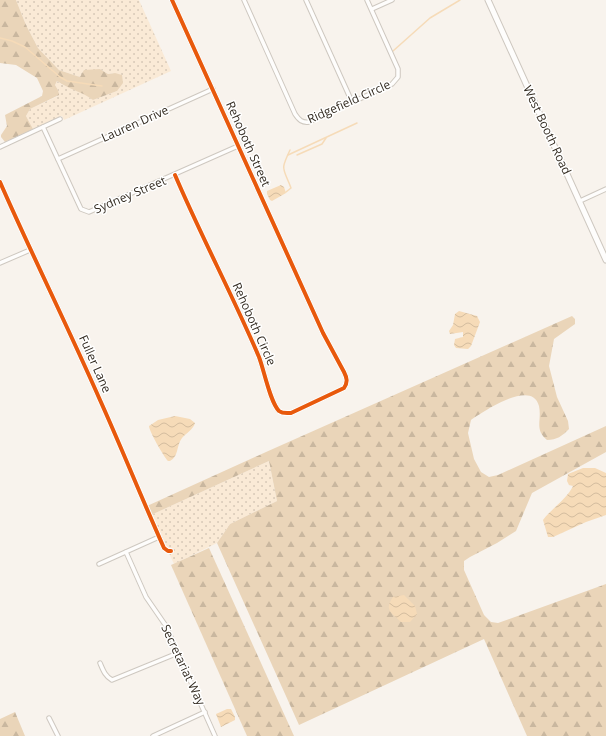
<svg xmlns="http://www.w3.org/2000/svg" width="606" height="736" viewBox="0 0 606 736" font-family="'Open Sans',sans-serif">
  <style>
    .grass { fill: url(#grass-dots) }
    .forest { fill: url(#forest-firs) }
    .water { fill: url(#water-waves) }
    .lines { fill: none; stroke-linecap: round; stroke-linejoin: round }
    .stream { stroke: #f6dbb8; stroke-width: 1.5 }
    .street-casing { stroke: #cec8c0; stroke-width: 5.5 }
    .secondary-casing { stroke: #cec8c0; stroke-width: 7 }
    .street { stroke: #fefdfc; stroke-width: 3.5 }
    .secondary { stroke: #fefdfc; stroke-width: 5 }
    .cycleway-casing { stroke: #fff; stroke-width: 6 }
    .cycleway { stroke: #e8590c; stroke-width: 4 }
    .labels { text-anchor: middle; stroke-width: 3; stroke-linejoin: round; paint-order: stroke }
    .street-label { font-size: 12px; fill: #332b21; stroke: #fff }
  </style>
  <defs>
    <pattern id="grass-dots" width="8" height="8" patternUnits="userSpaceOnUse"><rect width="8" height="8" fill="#faead6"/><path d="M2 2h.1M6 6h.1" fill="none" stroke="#d7c9b7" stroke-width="1.8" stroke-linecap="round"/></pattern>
    <pattern id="forest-firs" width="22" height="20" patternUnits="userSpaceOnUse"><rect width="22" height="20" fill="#ead5b9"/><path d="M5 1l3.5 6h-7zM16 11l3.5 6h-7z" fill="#c9b79f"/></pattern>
    <pattern id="water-waves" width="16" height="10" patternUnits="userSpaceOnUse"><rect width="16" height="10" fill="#f6dbb8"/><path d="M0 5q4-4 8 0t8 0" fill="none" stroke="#d3bc9e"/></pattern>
  </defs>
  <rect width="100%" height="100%" fill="#f8f3ed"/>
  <g class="grass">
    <polygon points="16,0 139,0 171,71 64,120 62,116 33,129 26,116 30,109 58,96 58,90 55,85 57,81 61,84 83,93 93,100 117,91 115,73 108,74 100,69 80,77 59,70 38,48 26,25"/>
    <polygon points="269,461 277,501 230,524 217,543 174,564 151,515"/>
  </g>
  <g class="forest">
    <path d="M0 0H16L26 25 38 48 59 70 80 77 84 70 100 69 108 74 115 73 122 75 123 83 117 91 93 100C81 91 68 89 57 81L55 85 58 90 59 95 30 109 26 116 33 129 5 142 1 137V135L7 126 5 115 42 96 43 91 37 78 16 65 0 63Z"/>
    <path d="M572 316 575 319V324L554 339 549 366 557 397 568 421 569 429C562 436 557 440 547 440 534 429 542 421 539 406 532 378 483 412 471 420L468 433 474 459 481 472 489 477 498 475 606 426V452L532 493 516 531 497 543 470 557 464 561V570L484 615 491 622 498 623 606 584V736H527L484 639 299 725 217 543 230 524 277 501 269 461 151 515 147 506 266 452Z"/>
    <polygon points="209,548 294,736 247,736 171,565"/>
    <polygon points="15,712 25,736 0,736 0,719"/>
  </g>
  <g class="water">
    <polygon points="281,185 284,187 286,193 272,201 270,200 267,194 267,191"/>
    <polygon points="459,311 477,316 480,322 471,346 468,349 456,348 454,345 455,339 463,337 463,332 450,334 449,331 453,325 455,314"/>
    <path d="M175 416 190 419 195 423C193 430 186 433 182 438 176 446 179 456 170 461H168C164 457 149 431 149 426L158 420Z"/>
    <path d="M583 468H595L606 473V515L586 522 553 537H548L543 520C552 508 567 499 573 486L569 485 567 481 568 474Z"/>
    <path d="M404 595 415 606 417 614 410 622H401C391 612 384 610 393 597Z"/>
    <polygon points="227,709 231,709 235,717 235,720 221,727 216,714"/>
  </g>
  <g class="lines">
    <g class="stream">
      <polyline points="0,38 12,41 25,47 60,77 67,81 102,86"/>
      <polyline points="393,51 430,18 460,0"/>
      <polyline points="288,155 357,123"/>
      <polyline points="297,155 322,144 326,138"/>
      <path d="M286 192 291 188C283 167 280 171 290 150"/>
    </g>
    <g class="street-casing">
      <g id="street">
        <path d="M172 0 323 333 344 372C347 378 348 382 344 388L291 413C287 413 283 414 279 411 270 402 264 370 259 357 233 296 201 236 175 175"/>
        <path d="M244 0 295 114C299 120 302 123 309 122L392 84 398 77V69L367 0"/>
        <polyline points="306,0 352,102"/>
        <polyline points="372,9 392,0"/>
        <polyline points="43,127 81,209 89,212 238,146"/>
        <polyline points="0,147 60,119"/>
        <polyline points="58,159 213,89"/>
        <path d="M0 182C32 255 68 327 100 400 122 449 142 499 164 548L168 551H171"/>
        <polyline points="580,201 606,189"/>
        <polyline points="0,263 30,250"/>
        <polyline points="126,552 146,597 166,626 215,736"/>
        <polyline points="99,564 159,537"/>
        <path d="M100 663C103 670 105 676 112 680L178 653"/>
        <polyline points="49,718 58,736"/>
        <polyline points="153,736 205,712"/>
      </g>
    </g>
    <g class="secondary-casing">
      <polyline id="secondary" points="488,0 606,260"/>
    </g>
    <use href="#street" class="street"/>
    <use href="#secondary" class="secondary"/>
    <g class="cycleway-casing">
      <g id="cycleway">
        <path d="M172 0 323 333 344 372C347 378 348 382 344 388L291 413C287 413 283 414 279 411 270 402 264 370 259 357 233 296 201 236 175 175"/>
        <path d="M0 182C32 255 68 327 100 400 122 449 142 499 164 548L168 551H171"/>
      </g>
    </g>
    <use href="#cycleway" class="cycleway"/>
  </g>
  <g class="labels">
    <g class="street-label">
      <text transform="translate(349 102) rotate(-24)" y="4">Ridgefield Circle</text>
      <text transform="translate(135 124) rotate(-24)" y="4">Lauren Drive</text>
      <text transform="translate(547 130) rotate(65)" y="4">West Booth Road</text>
      <text transform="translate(248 144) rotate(66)" y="4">Rehoboth Street</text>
      <text transform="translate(130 195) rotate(-23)" y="4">Sydney Street</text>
      <text transform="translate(254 324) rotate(66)" y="4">Rehoboth Circle</text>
      <text transform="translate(95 364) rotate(66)" y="4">Fuller Lane</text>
      <text transform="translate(183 665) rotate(65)" y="4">Secretariat Way</text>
    </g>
  </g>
</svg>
